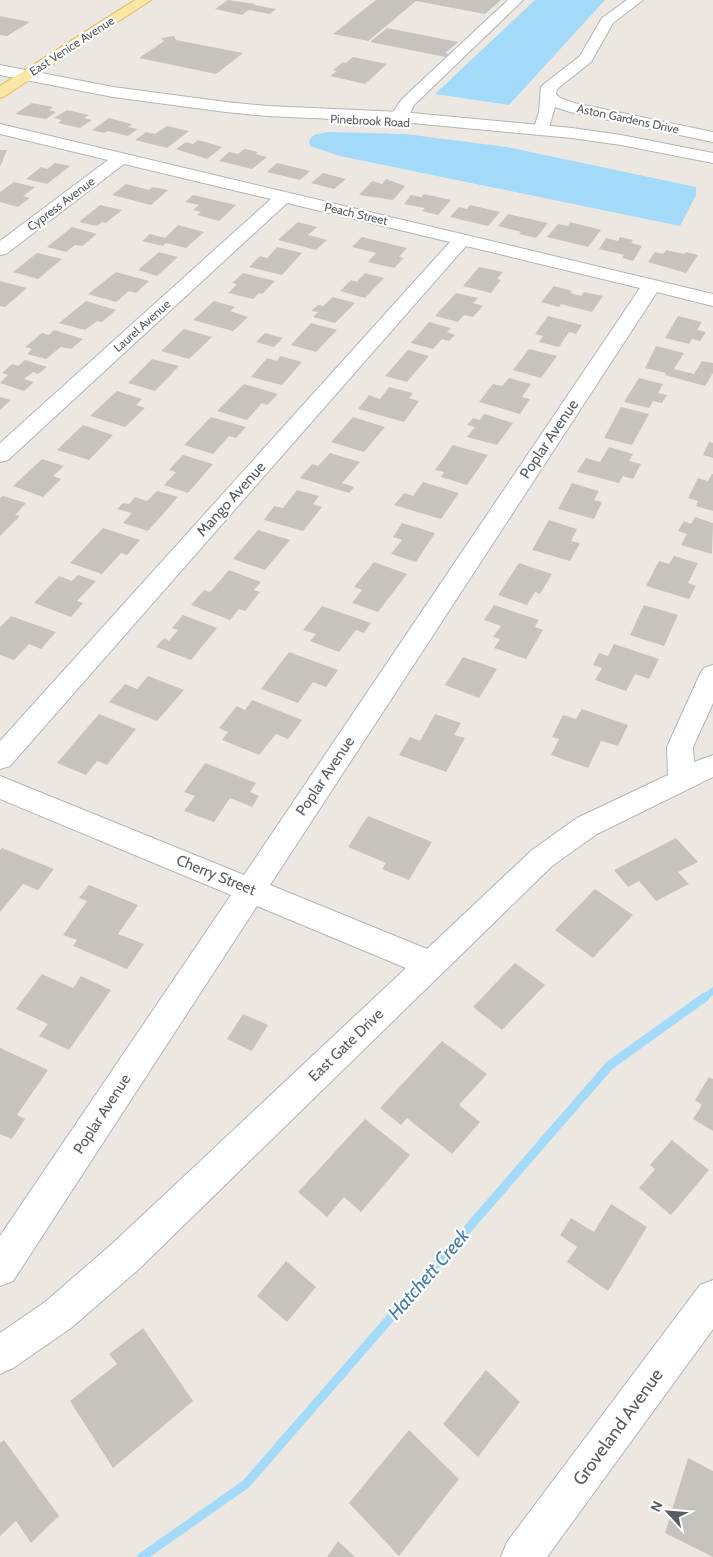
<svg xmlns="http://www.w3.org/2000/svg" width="713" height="1557" viewBox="0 0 713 1557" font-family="Cabin,sans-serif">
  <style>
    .water { fill: #a3d9f9 }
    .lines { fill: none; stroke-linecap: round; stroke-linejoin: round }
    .stream-far1 { stroke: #a3d9f9; stroke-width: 7 }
    .stream { stroke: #a3d9f9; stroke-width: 9 }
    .building { fill: #c6c3be }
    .minor-casing { stroke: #b2b4b8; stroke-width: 2 }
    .tertiary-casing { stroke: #b2b4b8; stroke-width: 2 }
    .primary-casing { stroke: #e8b85d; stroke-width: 2 }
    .minor { fill: #fff; fill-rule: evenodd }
    .tertiary { fill: #fff; fill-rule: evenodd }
    .primary { fill: #fae7a8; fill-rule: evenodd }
    .labels { text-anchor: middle; stroke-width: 4.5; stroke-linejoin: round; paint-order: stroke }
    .far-street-label { font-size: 12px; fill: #595d61; stroke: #fff }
    .street-label { font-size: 15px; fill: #595d61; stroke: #fff }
    .near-street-label { font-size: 18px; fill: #595d61; stroke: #fff }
    .near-water-label { font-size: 19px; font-style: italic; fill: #427baa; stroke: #fff }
  </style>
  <rect width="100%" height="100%" fill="#ece8e1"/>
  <g class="water">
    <polygon points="535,0 605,0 509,105 435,94"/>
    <polygon points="328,132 405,134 507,147 696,187 696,195 680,226 340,156 310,146 309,140 314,135"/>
  </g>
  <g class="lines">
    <polyline class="stream-far1" points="703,998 713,991"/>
    <polyline class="stream" points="142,1557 246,1484 610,1065 705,997"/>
  </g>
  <g class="building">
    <polygon points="228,0 256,4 254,5 276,9 270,14 249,10 242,15 215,9"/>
    <polygon points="376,0 501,0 485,14 416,1 368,41 333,34"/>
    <polygon points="0,16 30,22 7,36 0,35"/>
    <polygon points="387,28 458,42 445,53 449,54 446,57 370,42"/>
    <polygon points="174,36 176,40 243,53 216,74 139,58 164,41 161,38"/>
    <polygon points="353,57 387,64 365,84 330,76 337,71 333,70 343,62 346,63"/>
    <polygon points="32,103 53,107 49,110 56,112 46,119 15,114"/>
    <polygon points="67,110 89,115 84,118 92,120 80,128 58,123 62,120 54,118"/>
    <polygon points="109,118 132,124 128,127 138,129 128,136 108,131 104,133 92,130"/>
    <polygon points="167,126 189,131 167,148 135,140 146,132 155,134"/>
    <polygon points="198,140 209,143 222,147 207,159 176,149 186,142 193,144"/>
    <polygon points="244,149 258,152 256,154 267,157 252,169 219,161 229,152 238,154"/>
    <polygon points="0,150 7,150 0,167"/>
    <polygon points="55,163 70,166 47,184 26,179 41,167 47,169"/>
    <polygon points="277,163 310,171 300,180 267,172"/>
    <polygon points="323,173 346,179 334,189 311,183"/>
    <polygon points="386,179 405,186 393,200 359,195 372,181 382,184"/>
    <polygon points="14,182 35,187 23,196 30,198 18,207 0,202 0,192"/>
    <polygon points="126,184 149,190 153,187 168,190 151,205 112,195"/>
    <polygon points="424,194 451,200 438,215 422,211 425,208 404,204 411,195 421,197"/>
    <polygon points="193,195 236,205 219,221 197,215 201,212 193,210 199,205 185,202"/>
    <polygon points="100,205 122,210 106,223 102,222 97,226 79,222"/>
    <polygon points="470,205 500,212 488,226 450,217 459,207 467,209"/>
    <polygon points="508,214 548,223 536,238 519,234 521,232 498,226"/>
    <polygon points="298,222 317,227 308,235 327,240 316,250 278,240"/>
    <polygon points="570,222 601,230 588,247 547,237 558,224 568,226"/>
    <polygon points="178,225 204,232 186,248 166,243 163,246 142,241 150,234 165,238"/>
    <polygon points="72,227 97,234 82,246 75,245 66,252 47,247"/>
    <polygon points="362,237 407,248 399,257 404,258 394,268 368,262 376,253 352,247"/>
    <polygon points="620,237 633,240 631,243 642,246 633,261 622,258 624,255 599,249 606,238 618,241"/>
    <polygon points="277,247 302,253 282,275 249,267 260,256 267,258"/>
    <polygon points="666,250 684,254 686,252 698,255 686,273 648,262 655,252 663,254"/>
    <polygon points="159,252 178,257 157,276 138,270"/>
    <polygon points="37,253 62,259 38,279 13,272"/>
    <polygon points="479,267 503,272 497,279 501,280 491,293 463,286"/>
    <polygon points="116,272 149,281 136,293 129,291 116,302 88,294"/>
    <polygon points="243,273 275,281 262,294 259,293 253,299 228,293 237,284 232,283"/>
    <polygon points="365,273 384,278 365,298 340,291 351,280 357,282"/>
    <polygon points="0,281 27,288 5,307 0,306"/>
    <polygon points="554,286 572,291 570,293 581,296 584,292 603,296 592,312 561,304 559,307 541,302"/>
    <polygon points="456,293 478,298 473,303 483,306 473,317 464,315 458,322 435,316"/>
    <polygon points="333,297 355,303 335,323 313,317 318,312 311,311 318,305 323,306"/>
    <polygon points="86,301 116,310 102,322 97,321 85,330 59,323"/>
    <polygon points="214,301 235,307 230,311 248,317 233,331 193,320"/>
    <polygon points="548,316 582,325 576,334 569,332 559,347 539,342 543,336 535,334"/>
    <polygon points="678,316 702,322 697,330 706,332 700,341 692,339 689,344 665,338"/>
    <polygon points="429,322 451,328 447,332 455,335 449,341 442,339 433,349 411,343"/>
    <polygon points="311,323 337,330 316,352 291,345"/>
    <polygon points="184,329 212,337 189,359 161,351"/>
    <polygon points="54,330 83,339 71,349 61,347 46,359 27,354 32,349 25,347 42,333 49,335"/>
    <polygon points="265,333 283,338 274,347 256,342"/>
    <polygon points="656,346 684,353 674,369 694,374 702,361 713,363 713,373 705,386 665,375 666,373 645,368"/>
    <polygon points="529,349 557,356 541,378 513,370"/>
    <polygon points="408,350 429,356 407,382 385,376"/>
    <polygon points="280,356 302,362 282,385 251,377 267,358 277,361"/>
    <polygon points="152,359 179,366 155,391 128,383"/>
    <polygon points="25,360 47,367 38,374 33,372 24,379 34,382 24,391 0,383 8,375 2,373 12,364 18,366"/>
    <polygon points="509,378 531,384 522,397 530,399 520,414 479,402 493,384 502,386"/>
    <polygon points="639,378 663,384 658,393 667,395 662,403 653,401 649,408 624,402"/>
    <polygon points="244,384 278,394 267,405 262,403 247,420 217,411"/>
    <polygon points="389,387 413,393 409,398 419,401 404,422 358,409 369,395 380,399"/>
    <polygon points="117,391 142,399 136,405 145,408 125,427 90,416"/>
    <polygon points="0,397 11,400 0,410"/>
    <polygon points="621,407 649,414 632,445 604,438"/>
    <polygon points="484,414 513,423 497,445 467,437 475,427 467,425 473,418 480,420"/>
    <polygon points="211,417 246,427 236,438 229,436 213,454 184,445"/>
    <polygon points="353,417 385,427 364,452 331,442"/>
    <polygon points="83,425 113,435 89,460 57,450"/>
    <polygon points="709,442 713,443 713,458 703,455"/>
    <polygon points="453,445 488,455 467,485 441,477 444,472 435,470"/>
    <polygon points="609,447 633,454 629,461 641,464 633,479 623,476 619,483 577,472 586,458 600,462"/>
    <polygon points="330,453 360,462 342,483 354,487 349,493 300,478 312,464 318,466"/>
    <polygon points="183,455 213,464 188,493 164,485 176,472 169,470"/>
    <polygon points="42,459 64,466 53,476 61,479 43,497 13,486"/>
    <polygon points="712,474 713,474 713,511 696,506 698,501 688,498 698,478 708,481"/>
    <polygon points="423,482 459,493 441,519 394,505 404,493 413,496"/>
    <polygon points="572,483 599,491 594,500 602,502 594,519 558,509"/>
    <polygon points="297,490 319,496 313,504 322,507 303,531 264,520 274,506 283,508"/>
    <polygon points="157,491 178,497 148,531 123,523 132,513 117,509 123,503 129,504 135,497 147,501"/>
    <polygon points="3,496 26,503 15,515 20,516 0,536 0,498"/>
    <polygon points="695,517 713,523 712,554 681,545 687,534 678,531 684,521 691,524"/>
    <polygon points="549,520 577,529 571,541 580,543 570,561 532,550"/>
    <polygon points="402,523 435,533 416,562 391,554 402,540 393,537"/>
    <polygon points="103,528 140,540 127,555 121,553 102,574 70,563"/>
    <polygon points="258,530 290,540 265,570 233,559"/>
    <polygon points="674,556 698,563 688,583 696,586 689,599 646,586 659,561 669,564"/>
    <polygon points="374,562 407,574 378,612 352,603 362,590 354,587"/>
    <polygon points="519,563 552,574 540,594 535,592 527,605 498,595"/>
    <polygon points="229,570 261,582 254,590 260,592 245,611 239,609 230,620 191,605 204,590 210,592"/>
    <polygon points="78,575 96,581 77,601 83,603 71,617 34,603 59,576 72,581"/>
    <polygon points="494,605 539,620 535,627 543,630 526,659 494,648 500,639 493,637 501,626 484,620"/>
    <polygon points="644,605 678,615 664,646 630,635"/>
    <polygon points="322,606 371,623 364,633 356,630 339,652 310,641 316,634 303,630"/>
    <polygon points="183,615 217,628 191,660 156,647 164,638 169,641 178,630 172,628"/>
    <polygon points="11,616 56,632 41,649 29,644 14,660 0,655 0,627"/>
    <polygon points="614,644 659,659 649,679 635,674 626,691 595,680 602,668 593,665 599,653 608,656"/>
    <polygon points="289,652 338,670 326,687 313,682 298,703 261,689"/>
    <polygon points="463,657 497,669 479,698 445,685"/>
    <polygon points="148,676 184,690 157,721 109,702 125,684 137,689"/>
    <polygon points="252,700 302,720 288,739 276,734 259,755 222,740 228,732 219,728 237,706 245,710"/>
    <polygon points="582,709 628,725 618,746 601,741 588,768 551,755 559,739 552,737 563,715 576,719"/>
    <polygon points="99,714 136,729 107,765 97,761 86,775 57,763"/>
    <polygon points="435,714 461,723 454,735 465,738 446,772 399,755 410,737 420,741"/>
    <polygon points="205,763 256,783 250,792 259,796 252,807 230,798 214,822 184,811 195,796 184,792"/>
    <polygon points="368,816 432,842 409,880 382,869 386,863 348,847"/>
    <polygon points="676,838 698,862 678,872 689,884 656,901 639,881 628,887 614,870"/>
    <polygon points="2,848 54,869 38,890 23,884 0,912 0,850"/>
    <polygon points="89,885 138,905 118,934 144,944 127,969 73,946 77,940 63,935 87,901 79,898"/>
    <polygon points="595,889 633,915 593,958 555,930"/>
    <polygon points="515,963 545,985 502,1030 473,1007"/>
    <polygon points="42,974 73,988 81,976 111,990 69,1050 39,1036 48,1024 16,1009"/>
    <polygon points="243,1014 268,1025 252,1051 227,1039"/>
    <polygon points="442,1041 487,1074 459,1105 480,1122 452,1154 407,1118 401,1125 380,1108"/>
    <polygon points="0,1048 48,1070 17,1115 25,1119 12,1139 0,1134"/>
    <polygon points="709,1077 713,1079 713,1131 693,1119 702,1105 695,1100"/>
    <polygon points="365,1119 410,1155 361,1212 344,1197 327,1217 298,1192"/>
    <polygon points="672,1140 709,1170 671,1215 639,1188 655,1169 650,1165"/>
    <polygon points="611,1204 647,1227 608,1291 567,1262 577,1247 560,1235 571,1218 594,1232"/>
    <polygon points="286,1261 316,1287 287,1322 257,1296"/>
    <polygon points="143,1328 193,1401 113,1468 70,1401 117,1364 109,1354"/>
    <polygon points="486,1370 520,1402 478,1457 443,1424"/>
    <polygon points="409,1430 459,1479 399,1556 349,1503"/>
    <polygon points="4,1440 59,1516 31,1543 16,1521 0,1536 0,1443"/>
    <polygon points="688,1458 713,1471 713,1557 665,1533"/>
    <polygon points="338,1541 355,1557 327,1557"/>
  </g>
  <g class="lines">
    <g class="minor-casing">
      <g id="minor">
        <polygon points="508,0 523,0 414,105 407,120 395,120 393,112 402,99"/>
        <polygon points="627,0 643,0 613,23 591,62 557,89 556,94 560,98 574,103 713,132 713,142 570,112 555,107 547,134 535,134 533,131 539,112 541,87 544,84 580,56 602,18"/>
        <polygon points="0,124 713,294 713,306 657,292 270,885 427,949 532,850 577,818 668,775 667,747 700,674 704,668 713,665 713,703 693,747 694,762 713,755 713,777 597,834 552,866 139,1269 71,1328 13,1368 0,1374 0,1333 45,1302 113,1243 406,968 257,906 13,1281 0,1286 0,1236 231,895 0,799 0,776 244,875 640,288 466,246 10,766 0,769 0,741 450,242 287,203 8,460 0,462 0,443 271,199 124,164 6,254 0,255 0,241 108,160 0,134"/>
        <polygon points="713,1280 713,1329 547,1557 501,1557 507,1542 700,1285"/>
      </g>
    </g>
    <g class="tertiary-casing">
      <polygon id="tertiary" points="0,65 113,87 226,102 267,106 401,112 572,128 621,135 713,153 713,163 621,145 572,138 401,122 267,116 226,112 113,97 0,75"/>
    </g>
    <g class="primary-casing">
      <polygon id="primary" points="135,0 151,0 5,96 0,98 0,86"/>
    </g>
    <use href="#minor" class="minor"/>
    <use href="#tertiary" class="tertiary"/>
    <use href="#primary" class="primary"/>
  </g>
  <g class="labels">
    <g class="far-street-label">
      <text transform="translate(72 46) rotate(-33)" y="4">East Venice Avenue</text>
      <text transform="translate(628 119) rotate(12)" y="4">Aston Gardens Drive</text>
      <text transform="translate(370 121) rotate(3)" y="4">Pinebrook Road</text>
      <text transform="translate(61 204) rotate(-37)" y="4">Cypress Avenue</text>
      <text transform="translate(356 214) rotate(13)" y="4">Peach Street</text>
      <text transform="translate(142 326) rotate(-42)" y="4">Laurel Avenue</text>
    </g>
    <g class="street-label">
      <text transform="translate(549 439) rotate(-56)" y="5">Poplar Avenue</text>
      <text transform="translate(231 499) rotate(-48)" y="5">Mango Avenue</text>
      <text transform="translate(325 776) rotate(-56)" y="5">Poplar Avenue</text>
      <text transform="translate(216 875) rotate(22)" y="5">Cherry Street</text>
      <text transform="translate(346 1045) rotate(-44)" y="5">East Gate Drive</text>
      <text transform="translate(102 1114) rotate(-57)" y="5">Poplar Avenue</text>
    </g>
    <g class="near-street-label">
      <text transform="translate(618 1427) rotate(-54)" y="6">Groveland Avenue</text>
    </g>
    <g class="near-water-label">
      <text transform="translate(428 1274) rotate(-49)" y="7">Hatchett Creek</text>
    </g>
  </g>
  <g transform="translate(668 1512) rotate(296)" stroke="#ffffff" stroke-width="4" paint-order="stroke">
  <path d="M0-4L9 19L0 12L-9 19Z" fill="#595d61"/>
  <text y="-8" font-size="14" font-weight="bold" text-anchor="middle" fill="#595d61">N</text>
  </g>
</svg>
